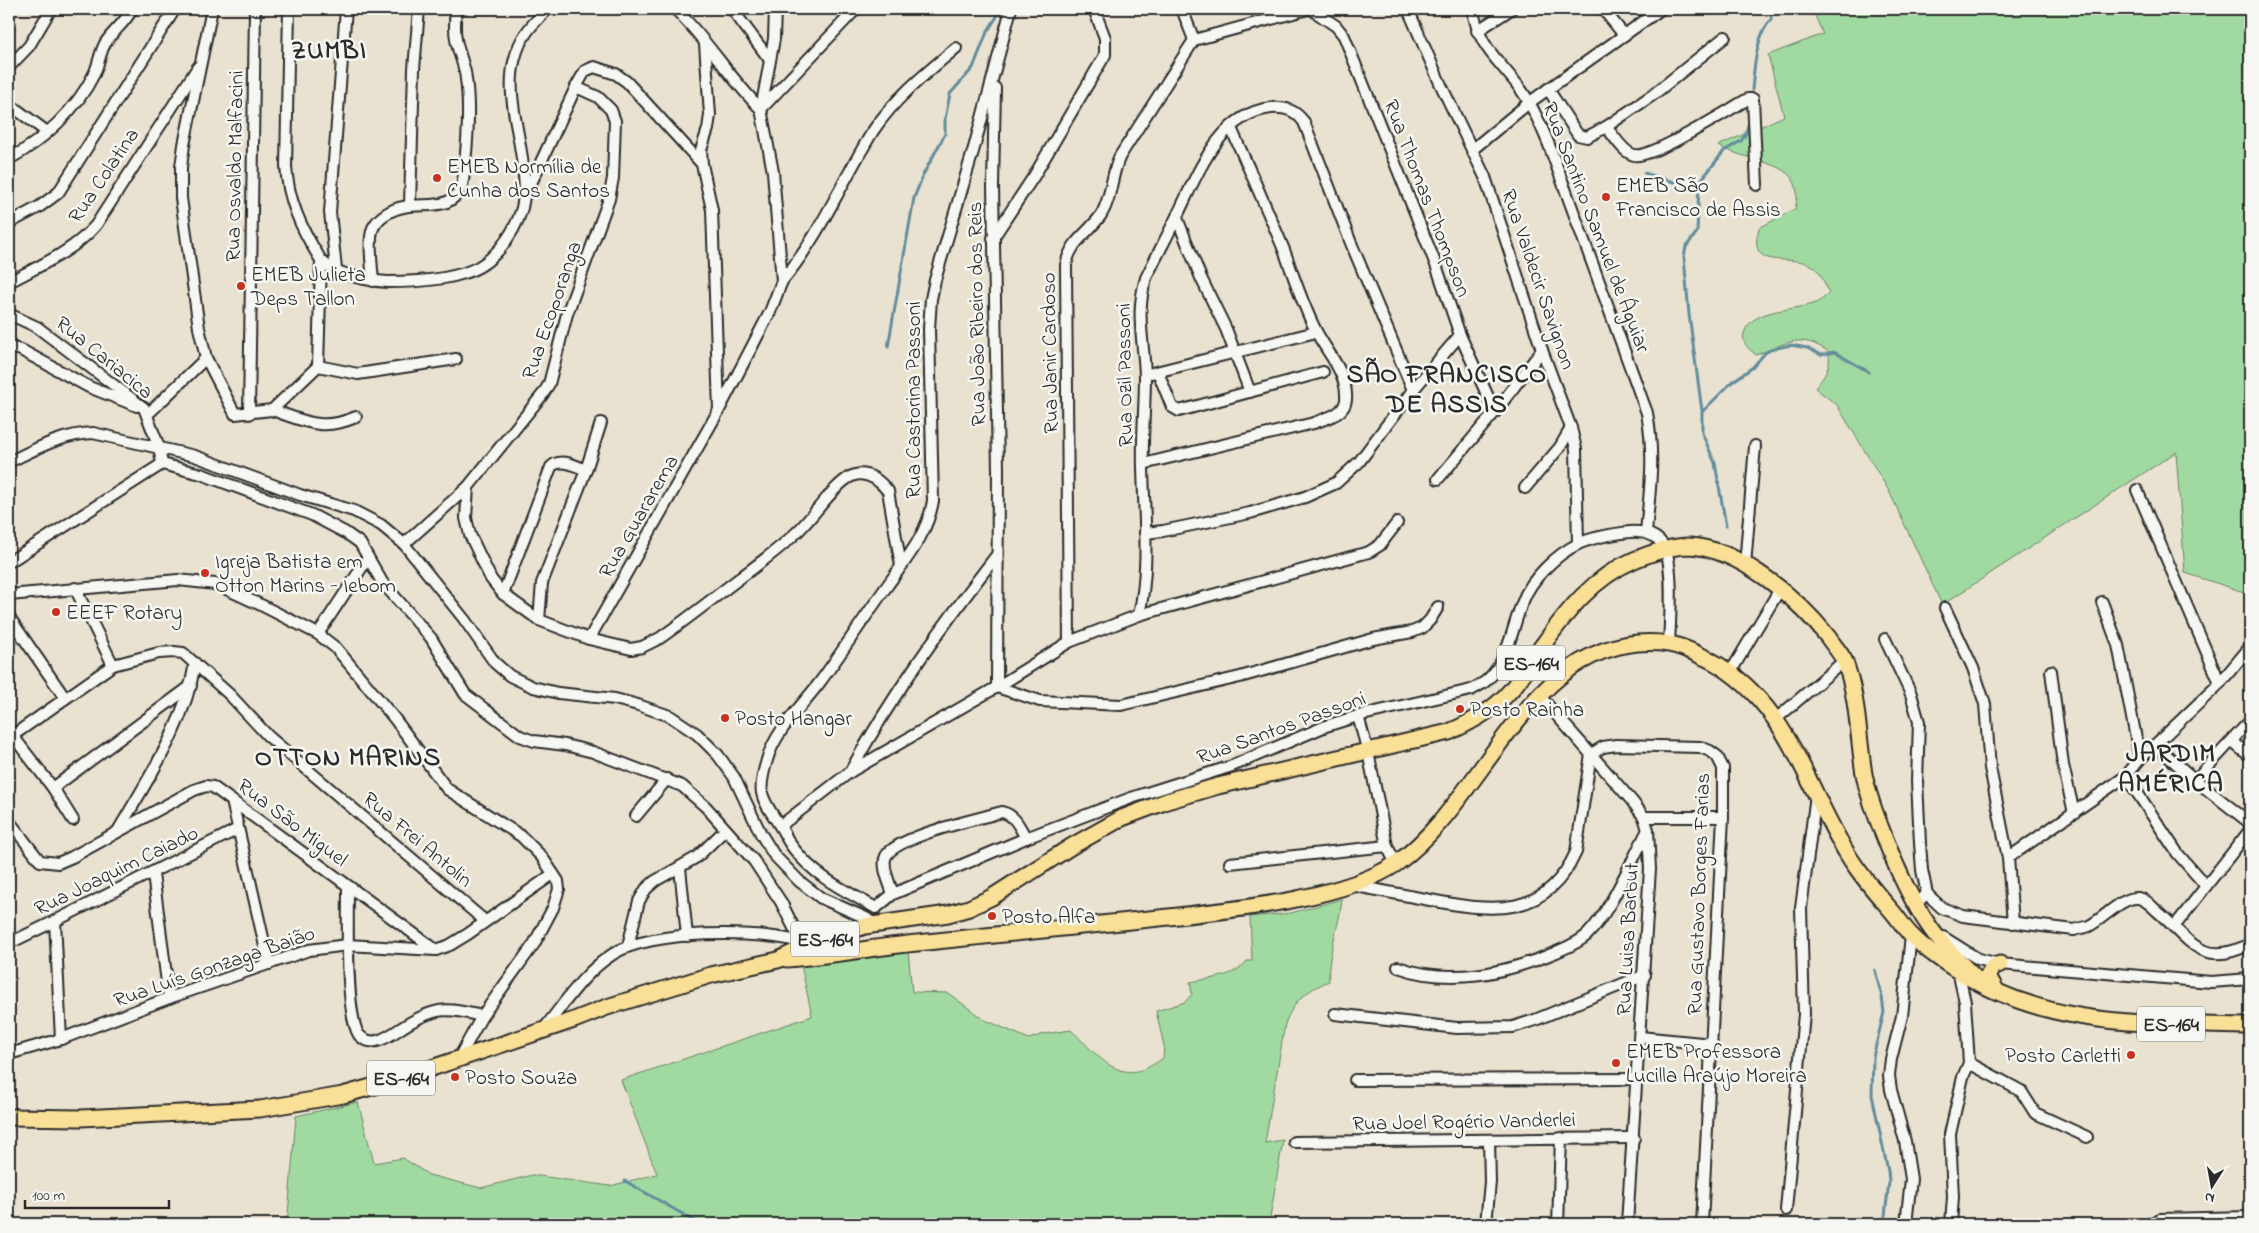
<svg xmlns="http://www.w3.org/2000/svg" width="2259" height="1233" viewBox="0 0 2259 1233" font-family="'Indie Flower',sans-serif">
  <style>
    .green { fill: #a1daa0; stroke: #668266 }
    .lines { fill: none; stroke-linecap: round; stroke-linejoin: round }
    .stream { stroke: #628c9c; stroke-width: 3 }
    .minor-casing { stroke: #2b2b2b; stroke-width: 14 }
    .highway-casing { stroke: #2b2b2b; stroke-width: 19 }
    .minor { stroke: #f6f6f2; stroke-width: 10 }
    .highway { stroke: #fadf96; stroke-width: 15 }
    .poi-dot { fill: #c8321e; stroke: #f6f6f2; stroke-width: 2 }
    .labels { text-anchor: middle; stroke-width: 5; stroke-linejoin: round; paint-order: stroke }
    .shield { fill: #f6f6f2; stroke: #686867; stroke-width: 1 }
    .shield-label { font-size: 20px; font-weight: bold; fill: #2b2b2b }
    .street-label { font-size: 21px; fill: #2b2b2b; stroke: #f6f6f2 }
    .poi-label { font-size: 21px; fill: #2b2b2b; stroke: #f6f6f2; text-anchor: start }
    .district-label { font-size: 26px; font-weight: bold; letter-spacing: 1px; fill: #2b2b2b; stroke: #f6f6f2 }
  </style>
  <rect width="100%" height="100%" fill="#eae2d1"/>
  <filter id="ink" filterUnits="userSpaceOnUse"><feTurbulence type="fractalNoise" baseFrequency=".02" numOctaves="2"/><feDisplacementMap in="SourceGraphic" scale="10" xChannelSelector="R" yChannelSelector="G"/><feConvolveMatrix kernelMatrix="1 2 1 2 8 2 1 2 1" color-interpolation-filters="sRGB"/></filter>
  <g filter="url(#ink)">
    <g class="green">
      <path d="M1812 9H2250V594L2185 573 2176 452 1942 605 1889 491 1837 405 1815 388C1825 376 1831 368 1829 352 1800 332 1787 343 1756 355 1749 349 1741 343 1744 333 1752 308 1792 311 1813 304 1819 302 1824 298 1829 293 1825 285 1822 275 1816 269 1798 249 1745 277 1759 228L1795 209C1804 173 1780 167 1751 158 1740 155 1729 151 1718 146L1784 116 1768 55 1823 34Z"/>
      <path d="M1342 899C1340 925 1326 958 1329 981 1306 991 1294 1000 1285 1024L1265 1143 1283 1140 1269 1224H281L288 1215 296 1116 358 1102 374 1163 403 1158 429 1175 481 1188 532 1175 610 1186 657 1174 621 1080 812 1016 801 965 908 950 912 992 948 993 983 1019 1029 1039 1044 1034 1071 1030C1102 1059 1121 1090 1163 1058L1164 1046 1156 1011 1185 1002 1192 994 1190 982C1211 978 1233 978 1247 961H1252L1250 917 1291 913Z"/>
    </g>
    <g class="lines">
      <g class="stream">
        <path d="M1752 90C1754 70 1756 34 1771 20V9"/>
        <polyline points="1644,173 1697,189"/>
        <polyline points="888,347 914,198 923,175 945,134 945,119 950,94 973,68 987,32 1002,9"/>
        <polyline points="1703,411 1732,382 1753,367 1765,353 1772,349 1791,345 1807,348 1821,355 1834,352 1869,372"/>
        <polyline points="1726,526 1715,463 1702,433 1702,411 1689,314 1684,257 1686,247 1697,232 1699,183 1724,151 1741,141 1745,135 1750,119"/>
        <polyline points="1875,970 1882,997 1884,1012 1873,1057 1872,1095 1888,1171 1889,1182 1884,1224"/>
        <polyline points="625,1181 700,1224"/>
      </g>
      <g class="minor-casing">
        <g id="minor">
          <polyline points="212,9 184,145 181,167 181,198 199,328 206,358 235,414 272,410 318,366 321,261"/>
          <path d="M289 9 286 166C288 200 301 228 319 257 329 274 370 281 388 282 412 282 447 280 470 271 497 261 521 225 524 197 526 188 524 176 523 167 520 132 505 93 515 58 520 37 532 24 548 9"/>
          <path d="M675 9C707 39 729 78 761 109L856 9"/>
          <polyline points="732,9 770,60"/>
          <polyline points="1182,9 1194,40"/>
          <polyline points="1311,9 1336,26 1344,36 1436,265 1460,335 1495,412"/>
          <polyline points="1408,9 1440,83 1485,177 1542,350 1571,428 1576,449 1578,544"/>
          <path d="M1473 9C1478 47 1498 59 1519 87 1532 104 1541 125 1549 145L1647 413C1655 457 1650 489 1646 532"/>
          <polyline points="1603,9 1624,35"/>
          <polyline points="1477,31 1511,9"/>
          <polyline points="1194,40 1308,9"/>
          <polyline points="705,44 710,115 708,129 701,150 702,164 712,210 719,409"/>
          <polyline points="9,67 29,46 51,9"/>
          <polyline points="995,88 993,186 998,470 997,687"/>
          <path d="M1548 89 1578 135 1587 137 1606 127C1614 135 1622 152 1634 155 1652 159 1728 110 1748 99H1753L1757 185"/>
          <polyline points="9,104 47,132"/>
          <polyline points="1606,127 1654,94 1725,37"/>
          <polyline points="1473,149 1530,102 1661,9"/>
          <path d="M9 159C43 141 77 109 94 74 99 64 100 51 106 42 114 30 126 22 132 9"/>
          <polyline points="526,194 576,87 585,71 594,67 616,74 627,82 702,164"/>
          <polyline points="410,204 414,69 419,9"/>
          <polyline points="1177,218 1201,278 1226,329 1250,392"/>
          <polyline points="9,223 39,207 58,193 175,9"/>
          <polyline points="993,238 1034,176 1105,55 1105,38 1094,9"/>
          <polyline points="336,269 330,212 346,9"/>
          <path d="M373 281C372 267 368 240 373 228 376 222 381 217 386 214 414 195 449 219 462 185 464 178 464 170 465 163 468 135 470 107 466 79 465 65 458 53 456 39 454 29 455 19 456 9"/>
          <path d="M782 281C820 236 842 181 873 131 895 98 926 73 956 48"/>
          <path d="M9 282C39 266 74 251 96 225L198 67"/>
          <polyline points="9,314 37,327 144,408 159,447 162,464 9,562"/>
          <polyline points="9,347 21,350 89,387 137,406"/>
          <polyline points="318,366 358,374 456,359"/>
          <polyline points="1158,372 1172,407 1179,411 1323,372"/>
          <polyline points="1152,373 1316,332"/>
          <path d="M272 410C305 421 321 432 356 417"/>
          <polyline points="148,414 206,358"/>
          <polyline points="249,414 255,9"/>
          <path d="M9 462C36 449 62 434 93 433L195 456 300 495 354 511 381 525 404 544 464 619 495 663 510 676 533 687 558 693 615 699 638 705 670 716 697 734 718 755 734 777 761 834 774 855 799 881 821 898 866 918 874 924"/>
          <polyline points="162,464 201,474 312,515 346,533 360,543 382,582 431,638 465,694 520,736 534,741 565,745 593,752 682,786 706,807 754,861 781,902 801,942"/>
          <path d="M1143 464 1314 423C1326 418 1344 415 1346 400 1348 373 1327 353 1316 331 1303 306 1294 277 1284 250 1267 209 1249 169 1231 128"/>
          <polyline points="1438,479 1495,412 1542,350"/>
          <path d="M468 487 466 518 470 535 491 579 503 594 539 620 589 639 631 649 642 647 660 638C686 620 711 600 736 581 757 565 777 551 796 533 811 520 835 483 852 476 867 470 879 480 888 491L901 566"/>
          <polyline points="1525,488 1560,447 1571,428"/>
          <polyline points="2137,490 2220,683"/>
          <polyline points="1145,533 1163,531 1250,513 1305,497 1336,483 1359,462 1413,390 1460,335"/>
          <polyline points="404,544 468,487 543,394 549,384 567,314 609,199 613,178 615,121 611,110 598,97 576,87"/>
          <polyline points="1745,565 1755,446"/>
          <polyline points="75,588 113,665"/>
          <path d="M503 594 551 467C560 457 576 466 586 470"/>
          <polyline points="9,595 178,580 215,584 261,605 318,634 336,648 394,718 447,789 521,836 542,857 558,881 559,889 553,908 534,944 482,1016 459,1058"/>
          <polyline points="2102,602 2118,645 2140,759"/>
          <polyline points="1945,608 1973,668 1985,704 1990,768 2008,858 2013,923"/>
          <path d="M1139 615C1150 567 1144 516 1143 467 1142 437 1145 406 1145 376 1144 341 1135 313 1146 278 1156 257 1167 237 1177 216 1197 176 1218 114 1271 108 1286 107 1295 110 1304 122L1351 243 1413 390"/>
          <polyline points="9,617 65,698"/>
          <polyline points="539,620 542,583 586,470 601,423"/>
          <polyline points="318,634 368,558"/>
          <polyline points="589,639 719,410 770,312 782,281 773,172 761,109 774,39 775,9"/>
          <polyline points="1885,639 1911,694 1919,722 1917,781 1920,843 1922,870 1927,894"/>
          <path d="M1069 642 1066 265C1071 240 1088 234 1101 215 1112 198 1111 174 1120 156L1194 40"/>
          <polyline points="2051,671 2063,765 2074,813"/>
          <polyline points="1730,673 1780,589"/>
          <polyline points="997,687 1040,701 1121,705 1240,677 1373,639 1412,632 1422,628 1430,620 1438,607"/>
          <polyline points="1538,694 1632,801 1644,817 1648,830 1650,869 1627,1224"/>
          <polyline points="1358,716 1368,752 1387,846 1396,864"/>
          <polyline points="1776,719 1844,661"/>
          <polyline points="9,731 53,788 73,820"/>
          <polyline points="12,736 113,665 159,653 174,652 183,653 230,695 268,736 485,921"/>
          <polyline points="2232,742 2250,756"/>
          <polyline points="2155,745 2195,780 2250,823"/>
          <path d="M850 772C892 695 943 625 996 556"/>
          <polyline points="2126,776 2178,854 2206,886"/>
          <polyline points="2195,780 2250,721"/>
          <polyline points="53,788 191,686"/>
          <polyline points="232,801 269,964"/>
          <polyline points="636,816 667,779"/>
          <polyline points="1644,817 1723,817"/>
          <polyline points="9,821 40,861 58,863 72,857 194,790 206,786 213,787 436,950"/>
          <polyline points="780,826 850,772 997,687 1069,642 1139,615 1369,552 1380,545 1397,523"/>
          <path d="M118 831C149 777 185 725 195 663"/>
          <polyline points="2008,858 2126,776 2140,759 2220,683 2250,647"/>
          <polyline points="1230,863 1387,846"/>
          <polyline points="680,868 687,936"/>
          <polyline points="153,874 169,998"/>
          <path d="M1351 885C1378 890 1404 895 1430 900 1492 912 1546 919 1576 852L1591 754 1603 747 1616 745 1700 747 1710 751 1717 756 1723 768V817L1702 1224"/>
          <path d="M348 887C348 916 345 1015 359 1035 364 1041 373 1043 380 1040 389 1037 398 1030 406 1025 438 1006 447 1008 482 1016"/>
          <path d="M893 894C890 884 881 866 886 856 897 836 978 819 1002 812 1015 815 1019 826 1026 838"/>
          <path d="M1915 904 1927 894 1942 908 1963 916 2074 930C2079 928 2084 928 2089 926 2103 919 2123 896 2138 898 2146 899 2151 906 2157 911 2190 939 2201 969 2250 944"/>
          <path d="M876 908 893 894 1026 838 1131 798 1232 766 1326 726 1358 716 1471 690C1476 687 1483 684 1487 680 1509 661 1512 626 1523 601 1531 579 1557 554 1578 544 1593 537 1613 534 1630 532 1644 531 1659 535 1665 549 1674 568 1670 622 1669 644"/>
          <path d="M876 908C846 891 815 877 794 849 788 842 785 834 780 826 762 798 756 795 767 760 775 731 802 706 820 682 843 651 864 618 887 586 907 558 927 535 933 501L929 329 931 299 935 280 974 148 1011 9"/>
          <polyline points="55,921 61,1039"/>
          <polyline points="2174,927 2250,830"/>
          <polyline points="1943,937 1978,959 2000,964 2211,982 2250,979"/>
          <polyline points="9,940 16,940 55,921 238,829"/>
          <polyline points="628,946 639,901 646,889 655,881 697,857 725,830"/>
          <path d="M1398 967C1448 985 1505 974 1554 953 1565 948 1577 944 1587 935 1611 911 1631 861 1648 830"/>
          <polyline points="1335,1014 1457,1028 1513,1027 1535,1020 1645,975"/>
          <path d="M543 1030C564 1004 584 972 613 954 651 930 761 929 804 943"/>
          <polyline points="1640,1037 1712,1044"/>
          <polyline points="9,1054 61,1039 169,998 309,950 347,945 436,950 450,945 468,934 553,874"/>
          <polyline points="1969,1063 2021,1091 2035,1113 2087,1137"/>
          <polyline points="1355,1080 1637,1079"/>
          <polyline points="1294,1142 1634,1138"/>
          <polyline points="1786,1210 1804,1014 1801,908 1816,795"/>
          <polyline points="1486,1224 1490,1182 1489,1140"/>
          <polyline points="1558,1224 1561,1138"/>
          <polyline points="1906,1224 1911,1179 1905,1141 1891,1090 1889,1076 1891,1059 1902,1016 1911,936"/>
          <polyline points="1951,1224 1953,1197 1950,1134 1963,1077 1969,1063 1965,1002 1958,971"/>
          <polyline points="2150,1224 2160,1219 2250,1217"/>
        </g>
      </g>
      <g class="highway-casing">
        <g id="highway">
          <path d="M787 959C831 956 874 947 917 943 1001 935 1085 926 1169 917 1231 910 1346 899 1397 863 1488 798 1533 625 1669 644 1683 646 1697 654 1710 660 1789 703 1804 784 1848 855 1861 876 1876 893 1891 910 1899 919 1905 930 1913 937 1925 949 1941 960 1955 969 2047 1029 2146 1023 2250 1026"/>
          <polyline points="1996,990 1988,976 1993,967 2000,964"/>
          <path d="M9 1117 81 1118 260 1109 343 1095 396 1080 574 1020 607 1007 711 975 778 960 809 945 865 926 948 914 969 908 992 897 1072 846 1122 818 1167 801 1218 786 1449 732C1472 722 1494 710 1510 691 1523 677 1531 660 1543 645 1567 611 1594 577 1634 560 1651 553 1670 546 1689 546 1739 548 1798 599 1828 637 1833 645 1841 653 1845 662 1858 697 1858 737 1864 774 1868 795 1876 816 1884 836 1896 867 1910 899 1929 926 1942 946 1961 963 1978 981"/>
        </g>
      </g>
      <use href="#minor" class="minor"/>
      <use href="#highway" class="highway"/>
    </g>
  </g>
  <g class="poi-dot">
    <circle cx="437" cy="178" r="5"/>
    <circle cx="1606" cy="197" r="5"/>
    <circle cx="241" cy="286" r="5"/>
    <circle cx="205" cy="573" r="5"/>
    <circle cx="56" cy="612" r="5"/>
    <circle cx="1460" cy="709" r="5"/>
    <circle cx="725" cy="718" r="5"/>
    <circle cx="992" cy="916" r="5"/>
    <circle cx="2131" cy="1055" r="5"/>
    <circle cx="1616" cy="1063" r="5"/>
    <circle cx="455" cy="1077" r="5"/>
  </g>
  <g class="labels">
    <g class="shield">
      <rect x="1497" y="645.5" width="68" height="35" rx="4"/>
      <rect x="791" y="921.5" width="68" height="35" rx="4"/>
      <rect x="2137" y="1006.5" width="68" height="35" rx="4"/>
      <rect x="367" y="1060.5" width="68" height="35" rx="4"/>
    </g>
    <g class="shield-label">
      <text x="1531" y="670">ES-164</text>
      <text x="825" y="946">ES-164</text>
      <text x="2171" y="1031">ES-164</text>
      <text x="401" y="1085">ES-164</text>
    </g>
    <g class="street-label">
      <text transform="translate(234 166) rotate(-89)" y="7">Rua Osvaldo Malfacini</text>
      <text transform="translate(103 175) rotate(-56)" y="7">Rua Colatina</text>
      <text transform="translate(1428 198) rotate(69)" y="7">Rua Thomas Thompson</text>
      <text transform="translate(1597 227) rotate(69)" y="7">Rua Santino Samuel de Águiar</text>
      <text transform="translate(1539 279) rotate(71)" y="7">Rua Valdecir Savignon</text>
      <text transform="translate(551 310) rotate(-71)" y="7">Rua Ecoporanga</text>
      <text transform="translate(976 314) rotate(-91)" y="7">Rua João Ribeiro dos Reis</text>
      <text transform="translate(1049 353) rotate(-91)" y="7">Rua Janir Cardoso</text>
      <text transform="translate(105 357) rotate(39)" y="7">Rua Cariacica</text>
      <text transform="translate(1124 375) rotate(-91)" y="7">Rua Ozil Passoni</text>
      <text transform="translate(913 400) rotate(-90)" y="7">Rua Castorina Passoni</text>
      <text transform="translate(638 516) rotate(-60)" y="7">Rua Guararema</text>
      <text transform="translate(1281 727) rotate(-20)" y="7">Rua Santos Passoni</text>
      <text transform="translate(293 822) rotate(37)" y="7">Rua São Miguel</text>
      <text transform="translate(418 839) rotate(40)" y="7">Rua Frei Antolin</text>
      <text transform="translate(116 870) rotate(-26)" y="7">Rua Joaquim Caiado</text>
      <text transform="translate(1698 894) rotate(-88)" y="7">Rua Gustavo Borges Farias</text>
      <text transform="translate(1627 939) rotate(-87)" y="7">Rua Luisa Barbut</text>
      <text transform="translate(214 966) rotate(-19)" y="7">Rua Luís Gonzaga Baião</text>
      <text transform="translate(1464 1121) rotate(-1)" y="7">Rua Joel Rogério Vanderlei</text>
    </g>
    <g class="poi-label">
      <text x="447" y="173">EMEB Normília de<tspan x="447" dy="24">Cunha dos Santos</tspan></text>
      <text x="1616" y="192">EMEB São<tspan x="1616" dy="24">Francisco de Assis</tspan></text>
      <text x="251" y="281">EMEB Julieta<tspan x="251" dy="24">Deps Tallon</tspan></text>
      <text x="215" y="568">Igreja Batista em<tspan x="215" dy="24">Otton Marins - Iebom</tspan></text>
      <text x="66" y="619">EEEF Rotary</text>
      <text x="1470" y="716">Posto Rainha</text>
      <text x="735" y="725">Posto Hangar</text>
      <text x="1002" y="923">Posto Alfa</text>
      <text x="1626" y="1058">EMEB Professora<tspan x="1626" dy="24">Lucilla Araújo Moreira</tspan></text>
      <text x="2121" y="1062" text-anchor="end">Posto Carletti</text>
      <text x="465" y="1084">Posto Souza</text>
    </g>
    <g class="district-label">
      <text x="329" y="58">ZUMBI</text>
      <text x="1447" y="382">SÃO FRANCISCO<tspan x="1447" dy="30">DE ASSIS</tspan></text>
      <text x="2171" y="761">JARDIM<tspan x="2171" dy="30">AMÉRICA</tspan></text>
      <text x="348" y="765">OTTON MARINS</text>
    </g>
  </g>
  <rect width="2259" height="1233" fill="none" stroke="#f6f6f2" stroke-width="30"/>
  <rect x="15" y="15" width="2229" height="1203" fill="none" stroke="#2b2b2b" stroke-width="2" filter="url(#ink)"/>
  <g transform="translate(2212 1186) rotate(191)" stroke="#f6f6f2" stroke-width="4" paint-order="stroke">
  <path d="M0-4L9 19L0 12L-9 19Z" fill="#2b2b2b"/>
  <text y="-8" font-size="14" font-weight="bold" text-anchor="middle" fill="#2b2b2b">N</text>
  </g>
  <path d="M25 1200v8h144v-8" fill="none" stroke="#2b2b2b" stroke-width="2.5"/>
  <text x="32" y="1200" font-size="15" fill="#2b2b2b" stroke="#f6f6f2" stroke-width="4" paint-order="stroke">100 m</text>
</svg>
